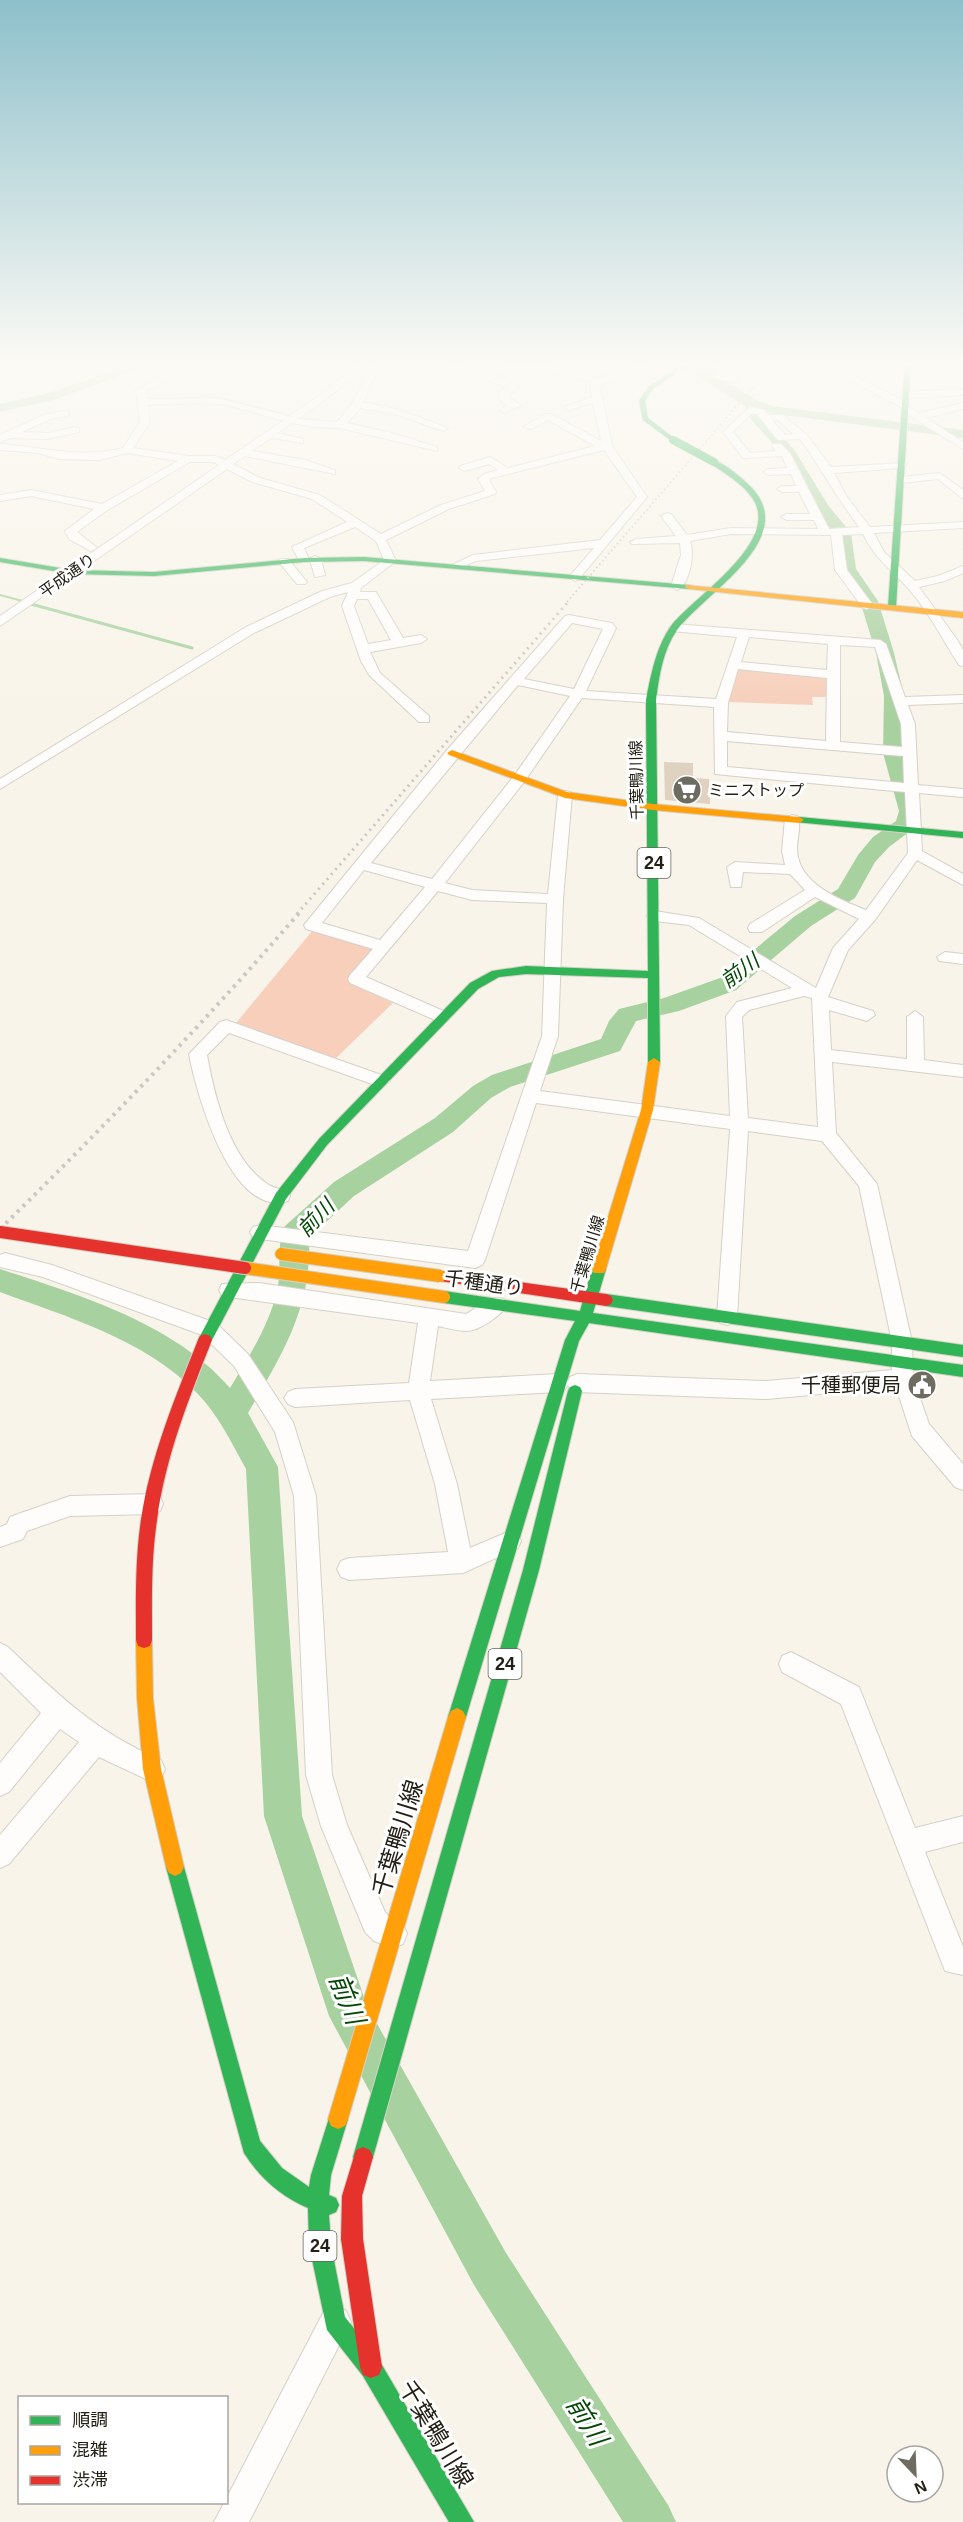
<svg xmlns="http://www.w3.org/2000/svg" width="963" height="2522" viewBox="0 0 963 2522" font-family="Arial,'Noto Sans JP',sans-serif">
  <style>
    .green { fill: #f7cfbb }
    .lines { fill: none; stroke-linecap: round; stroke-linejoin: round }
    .stream-far1 { stroke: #a8d1a0; stroke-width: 2 }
    .stream { stroke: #a8d1a0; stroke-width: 3 }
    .river { fill: #a8d1a0; fill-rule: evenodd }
    .building { fill: #e0d2c1 }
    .street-casing { stroke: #d5d1c8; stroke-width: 2 }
    .fast-casing { stroke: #d5d1c8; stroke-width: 2 }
    .slow-casing { stroke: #d5d1c8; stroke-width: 2 }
    .jam-casing { stroke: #d5d1c8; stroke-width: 2 }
    .street { fill: #fefdfc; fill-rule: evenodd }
    .fast { fill: #30b455; fill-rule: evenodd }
    .slow { fill: #ff9f0a; fill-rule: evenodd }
    .jam { fill: #e5322d; fill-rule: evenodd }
    .rail-far2 { stroke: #c9c8c4; stroke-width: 2; stroke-dasharray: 1.5 3; stroke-linecap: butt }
    .rail-far1 { stroke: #c9c8c4; stroke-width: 3; stroke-dasharray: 2 4.5; stroke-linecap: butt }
    .rail { stroke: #c9c8c4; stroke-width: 4; stroke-dasharray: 3 5; stroke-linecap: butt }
    .fast-bridge-casing { stroke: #d5d1c8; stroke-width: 9; stroke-linecap: butt }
    .slow-bridge-casing { stroke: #d5d1c8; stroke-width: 14; stroke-linecap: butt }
    .jam-bridge-casing { stroke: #d5d1c8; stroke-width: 14; stroke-linecap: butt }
    .fast-bridge { stroke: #30b455; stroke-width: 8 }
    .slow-bridge { stroke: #ff9f0a; stroke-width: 12 }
    .jam-bridge { stroke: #e5322d; stroke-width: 12 }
    .labels { text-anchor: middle; stroke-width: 6; stroke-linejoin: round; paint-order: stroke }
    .far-street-label { font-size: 16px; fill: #232117; stroke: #fff }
    .far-poi-label { font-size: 16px; fill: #232117; stroke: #fff; text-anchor: start }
    .shield { fill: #fff; stroke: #65645d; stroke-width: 1.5 }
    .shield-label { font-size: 18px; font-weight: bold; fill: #232117 }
    .street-label { font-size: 20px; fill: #232117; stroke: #fff }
    .poi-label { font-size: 20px; fill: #232117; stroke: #fff; text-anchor: end }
    .water-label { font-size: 21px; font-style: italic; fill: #044806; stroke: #fff }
    .near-street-label { font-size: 24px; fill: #232117; stroke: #fff }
    .near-water-label { font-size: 26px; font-style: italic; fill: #044806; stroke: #fff }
  </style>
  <rect width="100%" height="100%" fill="#f8f4e9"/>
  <g class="green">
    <polygon points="741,669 827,676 830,678 830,697 812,697 813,705 728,702 737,670"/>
    <polygon points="313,930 372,948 373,950 349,983 393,1003 335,1059 236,1023"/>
  </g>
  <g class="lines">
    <polyline class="stream-far1" points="0,595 26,602"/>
    <polyline class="stream" points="20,601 192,648"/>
    <g class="river">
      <polygon points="142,361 161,361 54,400 0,412 0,404 45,394"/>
      <path d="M672 361C703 359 740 395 771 406L963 430V438L761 412 795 451 828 505 851 533 856 569 878 601 894 653 904 696 903 753 921 811 913 829 889 847 875 862 855 898 811 926 736 990 679 1011 636 1021 620 1051 510 1087 491 1098 453 1132 354 1196 309 1238C312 1308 282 1354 248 1413L278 1467 302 1816 367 2006 506 2253 668 2505 676 2522H623L474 2285 329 2016 264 1816 246 1469C231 1442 218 1414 196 1392 144 1339 67 1317 0 1292V1269C79 1295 174 1323 230 1388 248 1358 269 1326 277 1291 282 1271 276 1242 285 1226L334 1182 435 1118 473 1086 492 1075 601 1039 609 1021 619 1009 664 998 720 978 795 916 838 889 858 855 873 837 896 821 899 811 883 753 884 696 876 653 860 601 840 569 835 534 813 507 784 456 749 417 745 406Z"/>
    </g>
  </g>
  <polygon class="building" points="664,762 693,763 693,778 709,779 710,804 665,800"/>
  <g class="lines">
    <g class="street-casing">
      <g id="street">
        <path d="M361 361H371L329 397 298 419 337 422C356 404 361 383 374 361H382L363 402 400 410 448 428 443 431 395 414 361 408 347 423 392 433 437 447V451L340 428 313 427 292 423 278 433 303 439V443L271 438 252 451 305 460 335 470V474L245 456 233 464 260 478 320 495 381 534 441 505 485 491 478 479 484 474 498 470 489 464 464 471 459 468 460 466 490 457 508 468 595 446 548 420 532 429 523 427 545 414H551L601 441 593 403 569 410 564 407 592 397 590 386 592 382C553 372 533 369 492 373L519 387 509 394 510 398 521 405 505 413 500 410 508 405 502 402 499 393 506 387 484 379 483 375 424 361H440L481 369 524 364 549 365 597 378 624 368 657 361H671L627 373 600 386 612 446 647 497 579 579 575 581 569 577 594 548 476 561 456 569 450 566 473 555 600 540 637 497 604 450 492 478 489 480 496 492 495 494 449 509 386 540 396 561 361 588 360 592H376L403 638 421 635 427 639 421 643 370 652 380 673 429 716V722H419L369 675 361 661 342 606 348 592 330 597 254 633 0 789V779L246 627 322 591 352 583 384 560 376 541 355 527 304 548 309 559 315 556 321 559 325 575 315 577 310 560 300 562 292 547 347 522 312 499 252 482 227 469 0 626V616L219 465 213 462H190L106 511 77 532 95 546 97 548 91 551 69 539 65 531 94 509 31 496 0 501V495L31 490 102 504 178 461 127 453 100 460 59 459 38 453 0 450V444C44 447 80 459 123 448L140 422 136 390 168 373 173 376 171 378 146 391 147 399 218 398 289 416 323 393ZM197 403 228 405 283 421 225 460 215 456H188L133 448 150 422 148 405ZM357 599H368L391 640 368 644 354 606Z"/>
        <polygon points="705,361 719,363 722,373 738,380 733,383 714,377 711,366"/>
        <polygon points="851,374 908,403 909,407 919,413 963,403 963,409 926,418 963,442 963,449 902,411 901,407 848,379 846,377"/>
        <polygon points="963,389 963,395 906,398 901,395 906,392"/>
        <path d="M750 407 763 410 768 415H783L807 435 831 467 905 463 906 465 901 468 834 473 847 497 870 527 963 522V528L874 533 884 552 915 581 938 576 963 566V573L945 581 919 587 958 641 963 650V666L959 665C942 639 928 610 907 587 888 566 876 560 863 534L842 535 847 570 873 605 867 609 863 608 835 570 831 535 731 534 690 541C695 554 690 584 677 590L671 586 681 555 680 543 632 544 630 542 636 539 676 536 661 516 667 513 671 514 687 535 731 528 818 529 814 520H787L781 517 787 514H810L799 492H782L777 489 782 486H796L791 474 768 475 763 472 768 469 787 468 782 456 743 458 723 432ZM752 413 757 414 778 440 800 439C821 468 837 498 859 527L829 529 790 453 781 444H773L772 446 776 451 750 453 733 432ZM772 420H778L793 434 785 435Z"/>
        <polygon points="65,411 70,414 68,416 51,419 22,432 48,433 75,427 79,428 79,432 48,439 11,438 0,442 0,435 46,414"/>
        <polygon points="940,473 963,490 963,499 938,479 901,483 896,480 901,477"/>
        <polygon points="280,559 288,559 307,582 305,584 297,584 278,561"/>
        <path d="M569 615 612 623 616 628 586 691 716 699 737 637 671 631 669 628 675 624 880 640 886 644 905 697 963 695V703L908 705 915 724 918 785 963 789V797L919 793 922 851 963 874V885L917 860 875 920 848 950 828 997 873 1011 875 1015 867 1021 829 1010 831 1050 907 1059V1017L915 1011 923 1017 924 1060 963 1065V1077L832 1062 836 1133 877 1184 912 1342 913 1378 929 1424 963 1464V1490L955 1487 912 1436 896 1387 767 1399 577 1392 570 1389 568 1385 565 1389 558 1392 431 1399 457 1484 470 1548 510 1531 518 1534 521 1541 518 1548 463 1573 349 1580 341 1577 337 1569 341 1561 349 1558 448 1552 435 1484 410 1400 295 1407 288 1404 284 1398 288 1392 295 1389 409 1383 418 1323 222 1296 219 1290 222 1284 259 1283 466 1314C478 1307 490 1295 504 1299L507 1305C502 1315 479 1331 467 1331 458 1331 447 1328 438 1326L430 1381 558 1374 565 1377 568 1381 570 1377 577 1374 767 1381 892 1370V1342L859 1186 822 1141 748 1131 737 1317 734 1323 727 1325 720 1323 717 1317 730 1129 536 1103 485 1260 482 1265 475 1268 260 1239 253 1237 250 1232 253 1227 260 1225 468 1251 542 1036 547 903 472 900 438 891 366 977 448 1013 450 1017 442 1023 350 983 348 979 350 975 373 949 306 929 304 925 447 750 565 616ZM572 623 603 629 574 689 524 679ZM749 637 828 644 827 670 741 662ZM840 645 875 647 901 724 902 747 840 742ZM738 669 827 678 826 741 727 732 728 703ZM518 685 570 696 514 776 432 879 371 863ZM582 698 714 707 715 774 905 792 908 853 866 910C838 899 797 883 797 848 797 838 802 825 797 816L792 815 785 819 782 851 785 865 735 862 727 867 731 887H741L743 872 790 874 805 890 750 924 748 928 750 932H762L815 897 859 919 833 948 816 988 699 918 655 911 647 916 655 921 689 925 792 988 737 1002 726 1016 730 1116 540 1091 558 1036 563 899 572 795 570 792 565 791 558 795 548 894 472 890 445 883 524 782ZM727 741 903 756 904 783 727 767ZM364 870 425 887 380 940 322 923ZM804 996 812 998 818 1127 748 1118 742 1017 749 1010Z"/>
        <polygon points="945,952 963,954 963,964 939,961 937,957"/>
        <path d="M226 1020 387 1077 390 1081 381 1087 375 1085 229 1033 207 1055C215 1098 229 1157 266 1183 272 1188 281 1189 288 1191L290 1196 288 1201C231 1219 196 1092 189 1054L220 1022Z"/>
        <polygon points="5,1253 52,1265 216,1323 248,1354 293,1422 316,1496 332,1775 347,1825 385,1912 392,1920 403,1924 407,1934 403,1944 393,1948 374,1941 365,1932 321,1826 306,1775 294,1496 275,1432 234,1366 202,1335 43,1277 0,1267 0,1255"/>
        <polygon points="152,1494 160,1497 163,1504 160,1511 152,1514 70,1516 27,1531 23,1539 0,1547 0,1527 7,1524 10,1517 18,1514 70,1496"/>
        <path d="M0 1643 8 1647C57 1694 97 1733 161 1760L165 1769 161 1778 152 1782 99 1757 9 1864 0 1868V1835L79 1742 60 1729 9 1792 0 1796V1763L41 1713 0 1672Z"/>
        <polygon points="791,1652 859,1687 915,1828 963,1816 963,1842 925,1852 963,1947 963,1975 945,1971 841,1704 782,1672 779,1664 782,1656"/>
        <polygon points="335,2306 346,2311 351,2322 249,2522 214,2522 324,2311"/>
      </g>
    </g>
    <g class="fast-casing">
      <g id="fast">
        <polygon points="687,361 694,361 653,389 645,401 648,418 675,439 677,440 673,442 643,420 639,401 648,387"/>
        <polygon points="905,361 911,361 896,607 892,610 888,607"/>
        <path d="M714 460C727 465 741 477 751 487 801 539 704 593 677 630 663 650 659 676 656 700L660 1062 654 1066 648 1062V978L526 974 499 977 478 989 327 1145 286 1199 210 1344 205 1346 200 1344 198 1340 200 1336 276 1193 319 1139 470 983 492 971 526 966 648 971 646 700C651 675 656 647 671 626 693 597 781 543 753 499 743 484 726 474 711 464V460Z"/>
        <polygon points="364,557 689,585 693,587 689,589 364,561 304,562 154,576 72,574 0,562 0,558 72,570 154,572 304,558"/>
        <polygon points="799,817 963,832 963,838 795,822 795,818"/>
        <polygon points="599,1264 604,1265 606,1269 593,1313 963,1365 963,1377 589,1323 579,1341 466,1717 463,1723 457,1726 451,1723 448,1717 565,1340 575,1321 444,1303 439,1301 437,1297 439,1293 444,1291 580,1311 592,1269 594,1265"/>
        <polygon points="606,1294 963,1345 963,1357 606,1306 601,1304 599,1300 601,1296"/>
        <polygon points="575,1385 580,1387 582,1391 539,1570 373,2157 370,2164 363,2167 356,2164 353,2157 523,1570 568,1391 570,1387"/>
        <path d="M175 1858 181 1861 184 1867 260 2141 282 2168 309 2187 311 2175 331 2112 338 2109 345 2112 348 2119 331 2175 329 2195 336 2198 339 2205 336 2212 329 2215 331 2245 345 2317 379 2360 474 2522H449L363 2376 327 2330 309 2245 308 2208C280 2196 260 2178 244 2153L166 1867 169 1861Z"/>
      </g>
    </g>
    <g class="slow-casing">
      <g id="slow">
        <polygon points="686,585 963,612 963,618 689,589 685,587"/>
        <polygon points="452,750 567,792 653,804 799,817 804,820 799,823 653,810 565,798 449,755 447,753"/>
        <polygon points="654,1058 660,1062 653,1110 606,1269 604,1273 594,1273 592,1269 641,1110 648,1062"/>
        <polygon points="144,1632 150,1634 152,1640 153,1698 161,1769 184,1867 181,1873 175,1876 169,1873 166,1867 143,1769 137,1698 136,1640 138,1634"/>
        <polygon points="457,1708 463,1711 466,1717 348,2119 345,2126 338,2129 331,2126 328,2119 448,1717 451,1711"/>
      </g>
    </g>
    <g class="jam-casing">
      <g id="jam">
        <polygon points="440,1271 606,1294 611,1296 613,1300 611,1304 606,1306 440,1281 435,1280 433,1276 435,1272"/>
        <path d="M205 1334 210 1336 212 1340C189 1398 165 1458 157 1520 151 1560 152 1600 152 1640L150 1646 144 1648 138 1646 136 1640C136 1600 135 1560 141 1520 150 1458 175 1398 198 1340L200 1336Z"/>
        <polygon points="363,2147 370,2150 373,2157 362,2196 363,2239 382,2367 379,2375 371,2378 363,2375 360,2367 341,2239 342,2196 356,2150"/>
      </g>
    </g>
    <use href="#street" class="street"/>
    <use href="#fast" class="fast"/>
    <use href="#slow" class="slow"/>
    <use href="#jam" class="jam"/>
    <polyline class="rail-far2" points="567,602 776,361"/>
    <polyline class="rail-far1" points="297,914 569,601"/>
    <path class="rail" d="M0 1229C104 1127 204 1023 299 913"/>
    <g class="fast-bridge-casing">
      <polyline id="fast-bridge" points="673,440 714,462"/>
    </g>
    <g class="slow-bridge-casing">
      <g id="slow-bridge">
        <polyline points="281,1254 440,1276"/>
        <polyline points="245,1268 444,1297"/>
      </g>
    </g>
    <g class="jam-bridge-casing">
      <polyline id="jam-bridge" points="0,1232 245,1268"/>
    </g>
    <use href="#fast-bridge" class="fast-bridge"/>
    <use href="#slow-bridge" class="slow-bridge"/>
    <use href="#jam-bridge" class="jam-bridge"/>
  </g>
  <linearGradient id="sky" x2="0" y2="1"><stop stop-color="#8ec0cb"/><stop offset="0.51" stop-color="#fcfaf5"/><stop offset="1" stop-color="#fcfaf5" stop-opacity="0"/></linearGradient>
  <rect width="963" height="714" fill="url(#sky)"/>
  <defs>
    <g id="supermarket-disc" transform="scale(1.5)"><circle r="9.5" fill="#6e6b60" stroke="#fff"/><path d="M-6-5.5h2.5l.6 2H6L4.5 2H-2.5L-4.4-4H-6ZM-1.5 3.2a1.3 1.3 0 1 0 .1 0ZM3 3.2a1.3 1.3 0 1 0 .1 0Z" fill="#fff"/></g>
    <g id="civic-disc" transform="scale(1.5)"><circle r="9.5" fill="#6e6b60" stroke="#fff"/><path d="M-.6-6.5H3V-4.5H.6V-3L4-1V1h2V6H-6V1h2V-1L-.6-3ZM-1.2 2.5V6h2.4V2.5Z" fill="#fff"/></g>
  </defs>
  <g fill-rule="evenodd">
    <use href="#supermarket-disc" x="687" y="790"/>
    <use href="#civic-disc" x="922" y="1385"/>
  </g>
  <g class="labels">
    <g class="far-street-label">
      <text transform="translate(67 575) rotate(-35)" y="6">平成通り</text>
      <text transform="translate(636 780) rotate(-91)" y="6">千葉鴨川線</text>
      <text transform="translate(587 1254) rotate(-73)" y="6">千葉鴨川線</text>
    </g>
    <g class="far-poi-label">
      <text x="708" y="796">ミニストップ</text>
    </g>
    <g class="shield">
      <rect x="637.5" y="848" width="33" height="30" rx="4.5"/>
      <rect x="488.5" y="1649" width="33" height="30" rx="4.5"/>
      <rect x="303.5" y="2231" width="33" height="30" rx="4.5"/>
    </g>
    <g class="shield-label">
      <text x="654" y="869">24</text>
      <text x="505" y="1670">24</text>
      <text x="320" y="2252">24</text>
    </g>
    <g class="street-label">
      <text transform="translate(484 1283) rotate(8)" y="7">千種通り</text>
    </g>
    <g class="poi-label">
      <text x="901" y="1392">千種郵便局</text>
    </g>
    <g class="water-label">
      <text transform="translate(740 971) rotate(-36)" y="7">前川</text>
      <text transform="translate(316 1218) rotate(-46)" y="7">前川</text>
    </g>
    <g class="near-street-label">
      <text transform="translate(398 1838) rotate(-73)" y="8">千葉鴨川線</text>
      <text transform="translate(436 2434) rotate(59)" y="8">千葉鴨川線</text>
    </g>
    <g class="near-water-label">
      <text transform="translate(347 1999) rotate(68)" y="9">前川</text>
      <text transform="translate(587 2421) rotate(58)" y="9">前川</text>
    </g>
  </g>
  <rect x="18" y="2396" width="210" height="108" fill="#ffffff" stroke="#a7a6a2" stroke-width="1.5"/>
  <rect x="30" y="2416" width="30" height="9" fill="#30b455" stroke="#a7a6a2" stroke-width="1.5"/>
  <text x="72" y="2426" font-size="18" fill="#232117">順調</text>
  <rect x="30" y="2446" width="30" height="9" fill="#ff9f0a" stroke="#a7a6a2" stroke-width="1.5"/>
  <text x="72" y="2456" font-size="18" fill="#232117">混雑</text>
  <rect x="30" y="2476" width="30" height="9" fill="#e5322d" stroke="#a7a6a2" stroke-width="1.5"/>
  <text x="72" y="2486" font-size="18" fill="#232117">渋滞</text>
  <g transform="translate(915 2474) rotate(157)"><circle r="28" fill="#ffffff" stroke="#a7a6a2" stroke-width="1.5"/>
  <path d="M0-4.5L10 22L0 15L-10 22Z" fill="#6e6b60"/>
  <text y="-9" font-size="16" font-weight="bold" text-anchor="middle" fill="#232117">N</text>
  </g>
</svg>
